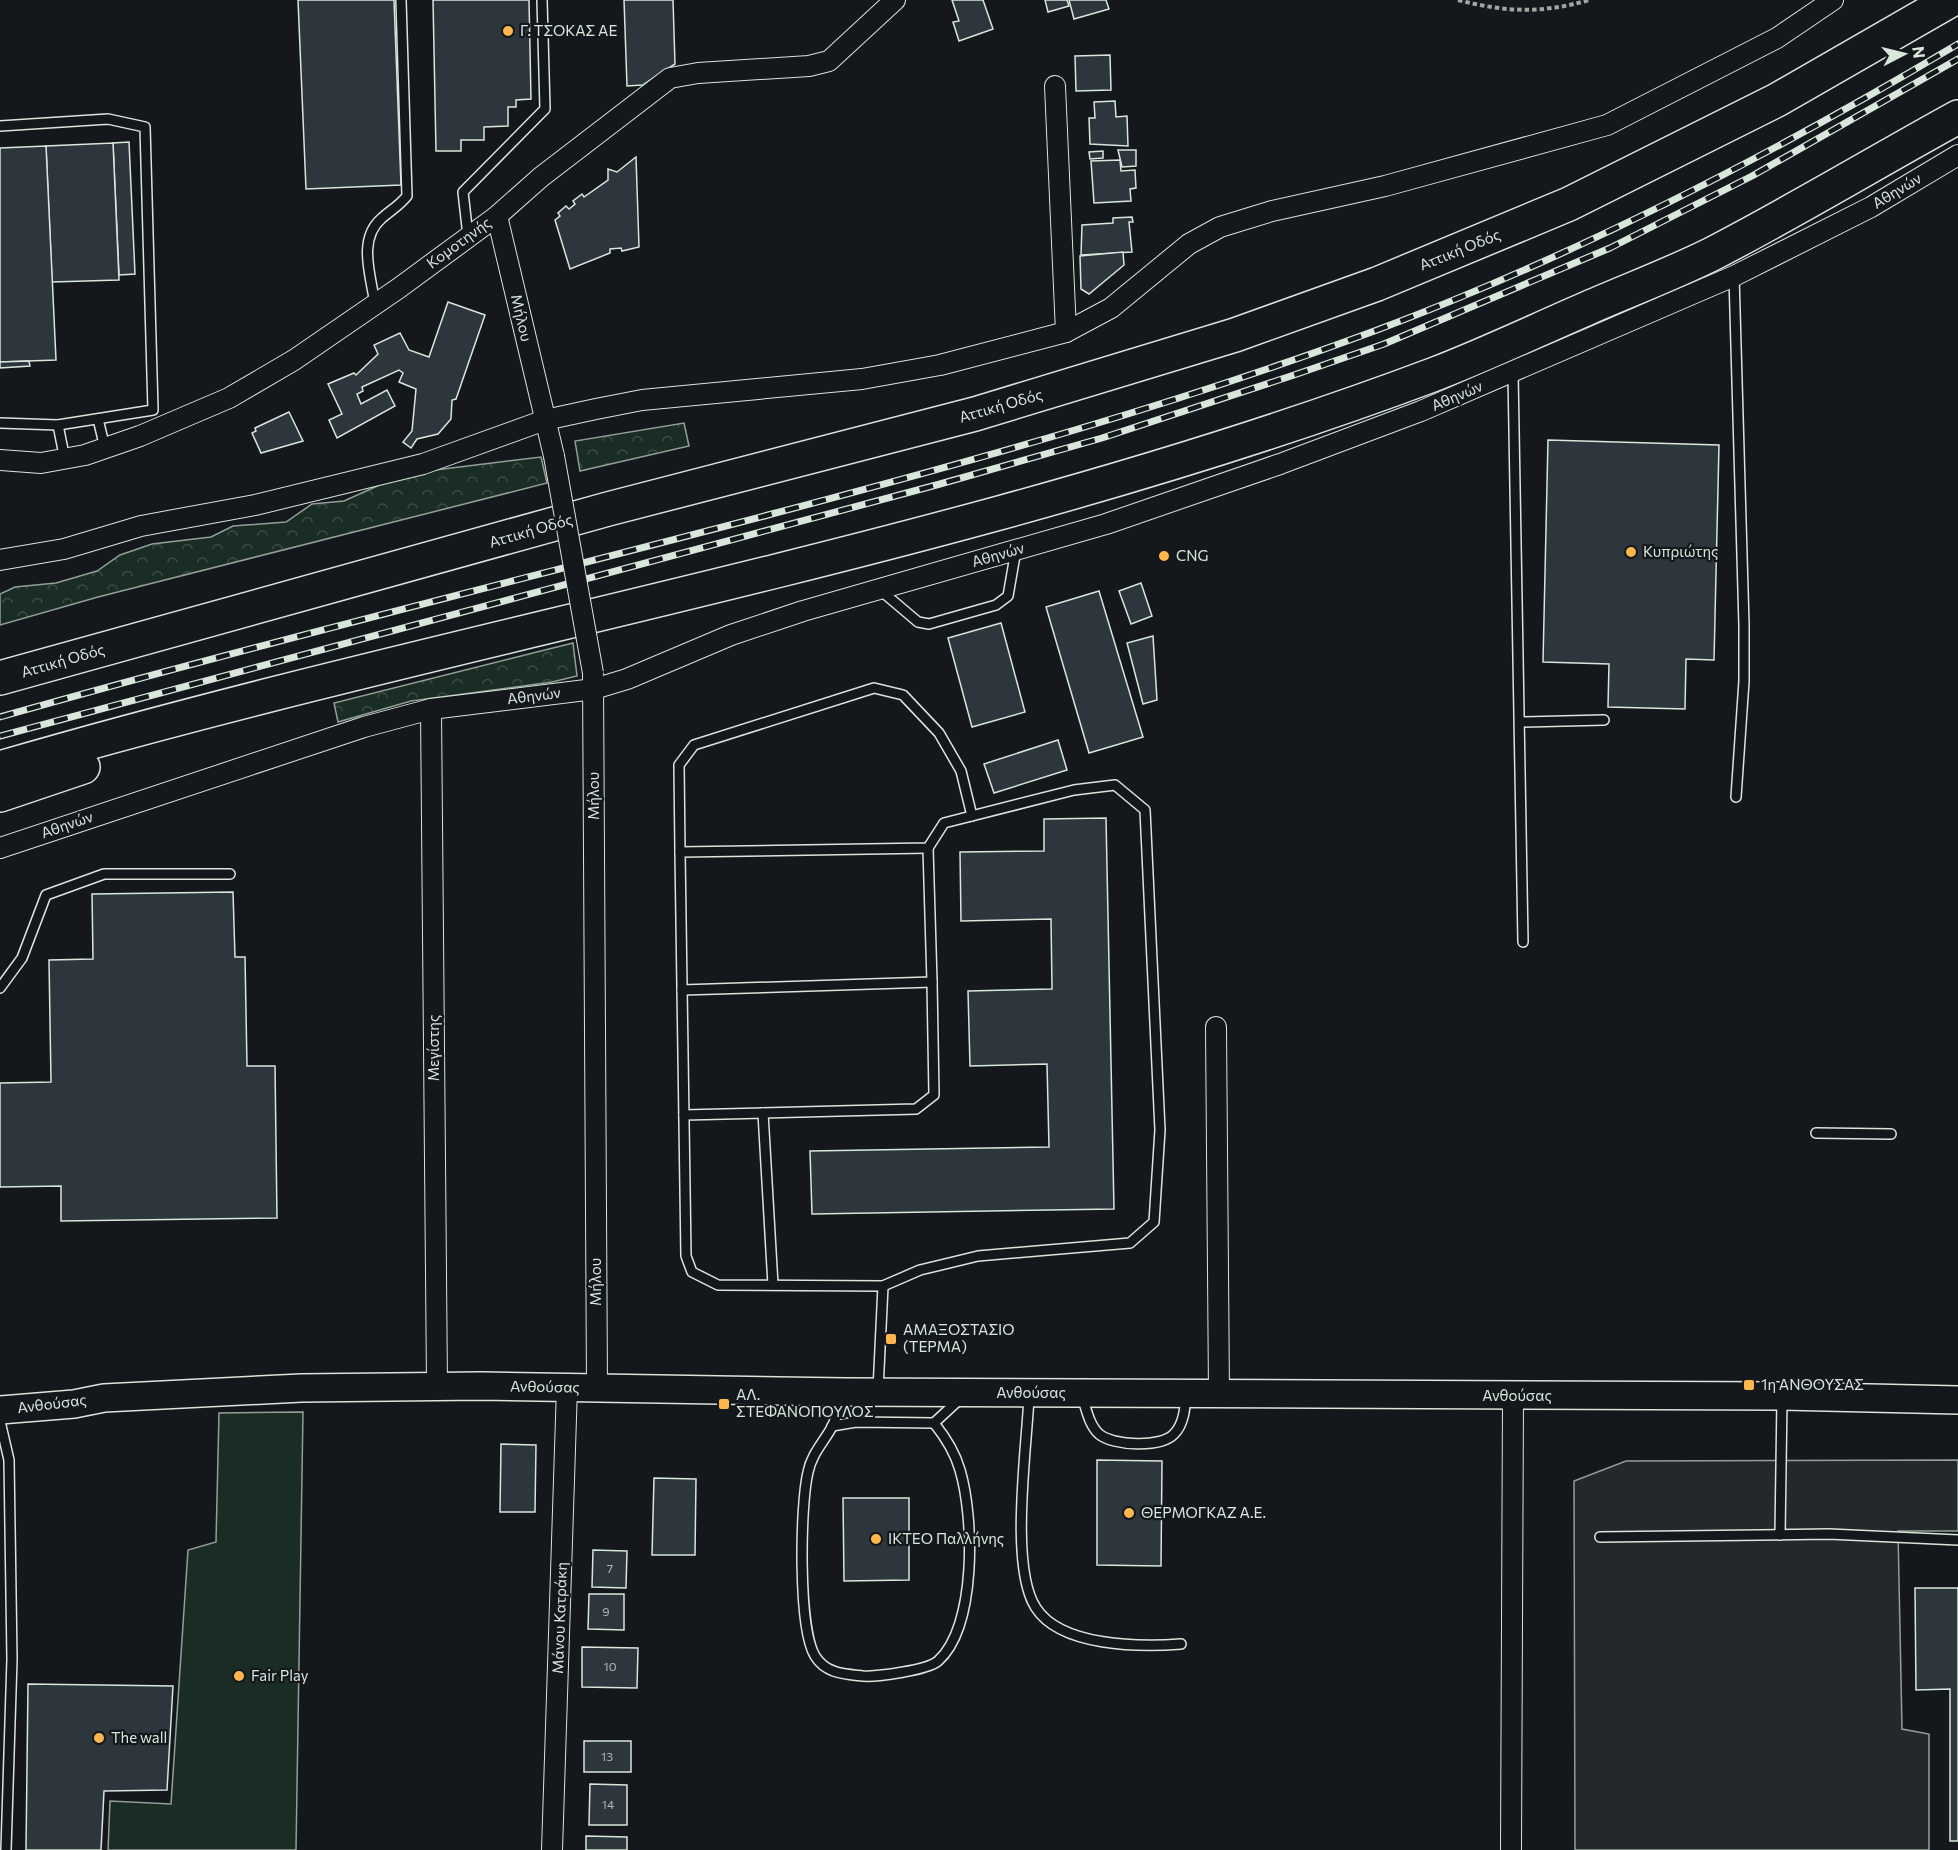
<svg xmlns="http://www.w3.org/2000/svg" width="1958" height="1850" viewBox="0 0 1958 1850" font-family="Commissioner,sans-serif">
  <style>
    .forest { fill: url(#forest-crowns); stroke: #939e99; stroke-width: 1.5 }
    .park { fill: #1a2d24; stroke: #939e99; stroke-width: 1.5 }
    .parking { fill: #24282b; stroke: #939e99; stroke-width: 1.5 }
    .building { fill: #2c363c; stroke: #d8e6dc; stroke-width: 1.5 }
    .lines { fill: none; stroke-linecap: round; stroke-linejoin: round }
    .lane-casing { stroke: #d8e6dc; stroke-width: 12 }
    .street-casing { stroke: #d8e6dc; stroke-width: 22 }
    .secondary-casing { stroke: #d8e6dc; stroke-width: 30 }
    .highway-casing { stroke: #d8e6dc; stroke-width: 36 }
    .path { stroke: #9da8a2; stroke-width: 4; stroke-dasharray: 4.5 3; stroke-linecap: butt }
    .lane { stroke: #14181c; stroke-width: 9 }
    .street { stroke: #14181c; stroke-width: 20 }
    .secondary { stroke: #14181c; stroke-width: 27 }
    .highway { stroke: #14181c; stroke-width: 33 }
    .rail-casing { stroke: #d8e6dc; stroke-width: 7 }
    .rail { stroke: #14181c; stroke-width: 4.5; stroke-dasharray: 14; stroke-linecap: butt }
    .street-bridge-casing { stroke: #d8e6dc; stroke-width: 22; stroke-linecap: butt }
    .street-bridge { stroke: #14181c; stroke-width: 20 }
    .poi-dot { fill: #ffb74d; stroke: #14181c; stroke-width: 2 }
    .labels { text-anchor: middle; stroke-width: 4.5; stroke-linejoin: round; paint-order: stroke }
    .number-label { font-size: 12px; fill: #adbab4 }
    .poi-label { font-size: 15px; fill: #d8e6dc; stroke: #14181c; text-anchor: start }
    .street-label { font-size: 15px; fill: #d8e6dc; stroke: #14181c }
  </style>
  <defs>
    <pattern id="forest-crowns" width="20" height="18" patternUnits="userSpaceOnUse" patternTransform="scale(1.5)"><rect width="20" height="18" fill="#1a2d24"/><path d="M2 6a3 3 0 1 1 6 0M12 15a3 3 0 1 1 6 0" fill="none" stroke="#3b4b43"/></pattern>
  </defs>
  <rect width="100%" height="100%" fill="#14181c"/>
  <g class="forest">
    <polygon points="684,423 689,446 580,471 575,441"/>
    <polygon points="541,457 547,483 98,597 0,625 0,594 15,587 56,583 97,571 120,555 152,544 211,537 233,526 286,522 312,504 344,501 384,483 435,470"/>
    <polygon points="573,643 577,676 552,682 411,701 338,722 334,703"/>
  </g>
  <polygon class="park" points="303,1412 296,1850 108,1850 110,1801 171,1804 188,1550 216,1542 219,1413"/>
  <polygon class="parking" points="1958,1460 1958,1531 1898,1531 1902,1729 1929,1734 1929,1850 1575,1850 1574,1481 1626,1461"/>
  <g class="building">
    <polygon points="298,0 394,0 401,185 306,189"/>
    <polygon points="433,0 529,0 531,99 516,100 516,107 508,107 508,126 484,127 484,140 461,140 461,151 436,151"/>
    <polygon points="624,0 673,0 675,64 643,85 627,86"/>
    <polygon points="952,0 983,0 993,29 959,41 953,22 959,21"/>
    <polygon points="1045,0 1067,0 1069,6 1048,12"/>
    <polygon points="1069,0 1106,0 1109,9 1074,19"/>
    <polygon points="1110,55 1111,90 1076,91 1075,56"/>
    <polygon points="1115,101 1116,117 1127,116 1128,146 1090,144 1089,118 1095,118 1094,102"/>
    <polygon points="129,142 135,274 119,275 113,143"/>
    <polygon points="113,143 119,280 52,282 46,146"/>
    <polygon points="46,146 56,360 0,362 0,148"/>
    <polygon points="1118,150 1136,150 1136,166 1122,167"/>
    <polygon points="1103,151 1103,158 1090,159 1089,152"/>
    <polygon points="636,157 639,247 622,251 621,248 610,249 610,253 570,269 555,220 560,216 558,213 566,206 569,209 575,204 573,201 582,194 584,197 608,180 608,169 617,172"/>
    <polygon points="1120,160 1121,171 1135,170 1136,188 1130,189 1131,201 1094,203 1091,161"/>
    <polygon points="1132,217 1133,222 1129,222 1132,252 1081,255 1082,225 1113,223 1113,218"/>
    <polygon points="1123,252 1124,265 1089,294 1081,289 1080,256"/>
    <polygon points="448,302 485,315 456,399 452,400 451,419 438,434 417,439 411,448 403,442 412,431 416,389 399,382 403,373 399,370 362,387 363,391 357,394 361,404 387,390 395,406 337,438 329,420 342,414 328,384 354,373 356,375 378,354 374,345 400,333 409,350 429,357"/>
    <polygon points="29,361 30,366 0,368 0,362"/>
    <polygon points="289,412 303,441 261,453 252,433 256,431 255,428"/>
    <polygon points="1548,440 1719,445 1714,660 1686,659 1685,709 1608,707 1609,664 1543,662"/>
    <polygon points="1141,583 1152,616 1131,624 1119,591"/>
    <polygon points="1099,591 1143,737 1089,753 1046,607"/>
    <polygon points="1001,623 1025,712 972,727 948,638"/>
    <polygon points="1153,636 1157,700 1143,704 1127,643"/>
    <polygon points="1058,740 1067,770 994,793 984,764"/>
    <polygon points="1106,818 1114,1209 812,1214 810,1151 1049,1147 1047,1064 970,1066 968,991 1052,989 1051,919 961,921 960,852 1044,851 1044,819"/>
    <polygon points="233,892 235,957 245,957 247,1066 275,1066 277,1218 61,1221 61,1186 0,1187 0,1083 51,1082 49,960 93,959 92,894"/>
    <polygon points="501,1444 536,1445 535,1512 500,1512"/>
    <polygon points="1097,1460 1162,1461 1161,1566 1097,1565"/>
    <polygon points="654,1478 696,1479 695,1555 652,1555"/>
    <polygon points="843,1498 909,1498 909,1580 844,1581"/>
    <polygon points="593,1550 627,1551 626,1588 592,1587"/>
    <polygon points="1915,1588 1958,1588 1958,1841 1950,1841 1950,1689 1916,1690"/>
    <polygon points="589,1594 624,1594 624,1630 588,1629"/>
    <polygon points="582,1647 638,1648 637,1688 582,1687"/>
    <polygon points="28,1684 173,1686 167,1790 104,1791 101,1850 26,1850"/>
    <rect x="584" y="1741" width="47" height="31"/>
    <polygon points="590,1784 627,1785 627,1825 589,1825"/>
    <polygon points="586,1836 627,1837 627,1850 586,1850"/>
  </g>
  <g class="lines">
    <g class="lane-casing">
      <g id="lane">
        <polyline points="0,126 108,119 145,127 153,410 58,425 0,423"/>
        <polyline points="468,236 463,192 545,109 542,0"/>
        <polyline points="1734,276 1744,625 1744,681 1736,797"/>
        <path d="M375 304C371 276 357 239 382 218 391 210 399 206 407 196L401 0"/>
        <polyline points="1513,373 1523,942"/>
        <polyline points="98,419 105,448"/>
        <polyline points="58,425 65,460"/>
        <polyline points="879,589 918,622 929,624 996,605 1008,596 1016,550"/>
        <polyline points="1520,722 1604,720"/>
        <polygon points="1115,785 1145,810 1160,1130 1154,1222 1130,1243 978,1256 920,1270 883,1286 718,1285 692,1272 686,1256 680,852 928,848 944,823 1074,790"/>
        <polyline points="680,852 679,765 694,745 874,688 903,695 939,733 961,771 972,816"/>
        <polyline points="0,988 22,958 46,895 104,874 230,874"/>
        <polyline points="682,990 932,982 928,848"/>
        <polyline points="763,1113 773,1285"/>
        <polyline points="684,1115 916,1109 934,1095 932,982"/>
        <polyline points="1816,1133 1891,1134"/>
        <polyline points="878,1390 883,1286"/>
        <path d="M844 1395C840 1405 837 1415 833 1425 824 1442 812 1453 808 1472 800 1506 798 1628 815 1656 826 1674 845 1674 863 1676 877 1677 928 1670 938 1661 977 1626 974 1517 960 1470 955 1452 946 1438 934 1423"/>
        <path d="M1029 1396C1027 1447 1009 1567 1036 1608 1061 1647 1140 1647 1181 1644"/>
        <path d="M1082 1396C1086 1408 1089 1425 1099 1434 1113 1446 1161 1448 1174 1434 1184 1424 1185 1408 1186 1395"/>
        <polyline points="0,1421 9,1460 12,1659 6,1850"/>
        <polyline points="832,1426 856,1422 934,1423 961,1398"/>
        <polyline points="1780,1535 1782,1399"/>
        <polyline points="1600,1537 1829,1534 1958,1540"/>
      </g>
    </g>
    <g class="street-casing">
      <g id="street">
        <polyline points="1055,86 1066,332"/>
        <polyline points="497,216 554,456"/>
        <polyline points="0,460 41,463 85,455 140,436 229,398 294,360 399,288 497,216 541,177 670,78 698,73 809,66 829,61 895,0"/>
        <polyline points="0,560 64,549 141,526 255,505 423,464 545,420 596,409 642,400 862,379 940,365 1066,332 1111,308 1189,244 1220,227 1272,211 1385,186 1607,125 1777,38 1833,0"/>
        <polyline points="593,676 597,1387"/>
        <polyline points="431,709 437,1386"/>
        <polyline points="0,848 364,727 431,709 594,689 627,679 731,635 803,611 1106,524 1280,464 1421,411 1734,276 1871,207 1958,155"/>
        <polyline points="1216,1027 1219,1393"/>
        <polyline points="552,1850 567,1387"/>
        <polyline points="1511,1850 1513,1396"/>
      </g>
    </g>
    <g class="secondary-casing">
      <polyline id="secondary" points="0,1410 74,1404 104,1398 301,1388 481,1386 845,1392 1782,1396 1958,1400"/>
    </g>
    <g class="highway-casing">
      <g id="highway">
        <polyline points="0,678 608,509 975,414 1235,335 1377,284 1569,204 1777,100 1951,0"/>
        <path d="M0 768C476 629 970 549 1435 374 1487 354 1537 330 1588 308 1629 290 1672 274 1712 254 1795 211 1876 162 1958 117"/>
        <polyline points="0,795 83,767"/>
      </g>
    </g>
    <path class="path" d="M1458 0C1505 12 1541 14 1589 0"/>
    <use href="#lane" class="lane"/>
    <use href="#street" class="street"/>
    <use href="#secondary" class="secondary"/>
    <use href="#highway" class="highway"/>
    <g class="rail-casing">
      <g id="rail">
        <path d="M0 717C255 645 512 582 768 515 973 461 1178 404 1377 330 1577 255 1775 153 1958 44"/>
        <polyline points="0,736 940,484 1102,438 1294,375 1384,344 1610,248 1752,176 1958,59"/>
      </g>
    </g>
    <use href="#rail" class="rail"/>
    <g class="street-bridge-casing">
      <polyline id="street-bridge" points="554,456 593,673"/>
    </g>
    <use href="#street-bridge" class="street-bridge"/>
  </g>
  <g class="poi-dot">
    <circle cx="508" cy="31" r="6"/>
    <circle cx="1631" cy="552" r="6"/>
    <circle cx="1164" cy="556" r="6"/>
    <rect x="885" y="1333" width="12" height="12" rx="3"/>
    <rect x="1743" y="1379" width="12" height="12" rx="3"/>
    <rect x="718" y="1398" width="12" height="12" rx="3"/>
    <circle cx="1129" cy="1513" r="6"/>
    <circle cx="876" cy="1539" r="6"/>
    <circle cx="239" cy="1676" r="6"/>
    <circle cx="99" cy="1738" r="6"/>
  </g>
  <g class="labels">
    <g class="number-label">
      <text x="610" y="1573">7</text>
      <text x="606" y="1616">9</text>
      <text x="610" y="1671">10</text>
      <text x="607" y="1761">13</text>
      <text x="608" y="1809">14</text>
    </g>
    <g class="poi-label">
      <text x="520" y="36">Γ. ΤΣΟΚΑΣ ΑΕ</text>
      <text x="1643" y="557">Κυπριώτης</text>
      <text x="1176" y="561">CNG</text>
      <text x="903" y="1335">ΑΜΑΞΟΣΤΑΣΙΟ<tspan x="903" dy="17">(ΤΕΡΜΑ)</tspan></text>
      <text x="1761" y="1390">1η ΑΝΘΟΥΣΑΣ</text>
      <text x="736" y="1400">ΑΛ.<tspan x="736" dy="17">ΣΤΕΦΑΝΟΠΟΥΛΟΣ</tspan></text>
      <text x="1141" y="1518">ΘΕΡΜΟΓΚΑΖ Α.Ε.</text>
      <text x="888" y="1544">ΙΚΤΕΟ Παλλήνης</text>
      <text x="251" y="1681">Fair Play</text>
      <text x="111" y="1743">The wall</text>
    </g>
    <g class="street-label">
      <text transform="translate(1897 191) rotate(-31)" y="5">Αθηνών</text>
      <text transform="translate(459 243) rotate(-36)" y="5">Κομοτηνής</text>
      <text transform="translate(1460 250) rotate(-22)" y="5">Αττική Οδός</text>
      <text transform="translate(521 318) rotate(77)" y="5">Μήλου</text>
      <text transform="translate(1457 396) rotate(-23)" y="5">Αθηνών</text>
      <text transform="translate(1001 406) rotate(-16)" y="5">Αττική Οδός</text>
      <text transform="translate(531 531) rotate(-16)" y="5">Αττική Οδός</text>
      <text transform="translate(998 555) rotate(-16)" y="5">Αθηνών</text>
      <text transform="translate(63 661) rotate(-16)" y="5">Αττική Οδός</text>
      <text transform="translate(534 696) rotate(-7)" y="5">Αθηνών</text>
      <text transform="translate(594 796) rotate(-90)" y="5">Μήλου</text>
      <text transform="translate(67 825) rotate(-19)" y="5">Αθηνών</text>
      <text transform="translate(434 1048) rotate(-90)" y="5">Μεγίστης</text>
      <text transform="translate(596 1282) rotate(-90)" y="5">Μήλου</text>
      <text transform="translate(545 1387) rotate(1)" y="5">Ανθούσας</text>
      <text x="1031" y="1398">Ανθούσας</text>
      <text x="1517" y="1401">Ανθούσας</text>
      <text transform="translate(52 1404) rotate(-7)" y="5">Ανθούσας</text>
      <text transform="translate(560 1618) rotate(-88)" y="5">Μάνου Κατράκη</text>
    </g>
  </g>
  <g transform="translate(1904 54) rotate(83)" stroke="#14181c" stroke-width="4.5" paint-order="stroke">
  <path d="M0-4.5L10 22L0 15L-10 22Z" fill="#d8e6dc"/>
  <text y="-9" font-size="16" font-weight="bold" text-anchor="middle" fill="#d8e6dc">N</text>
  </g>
</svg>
